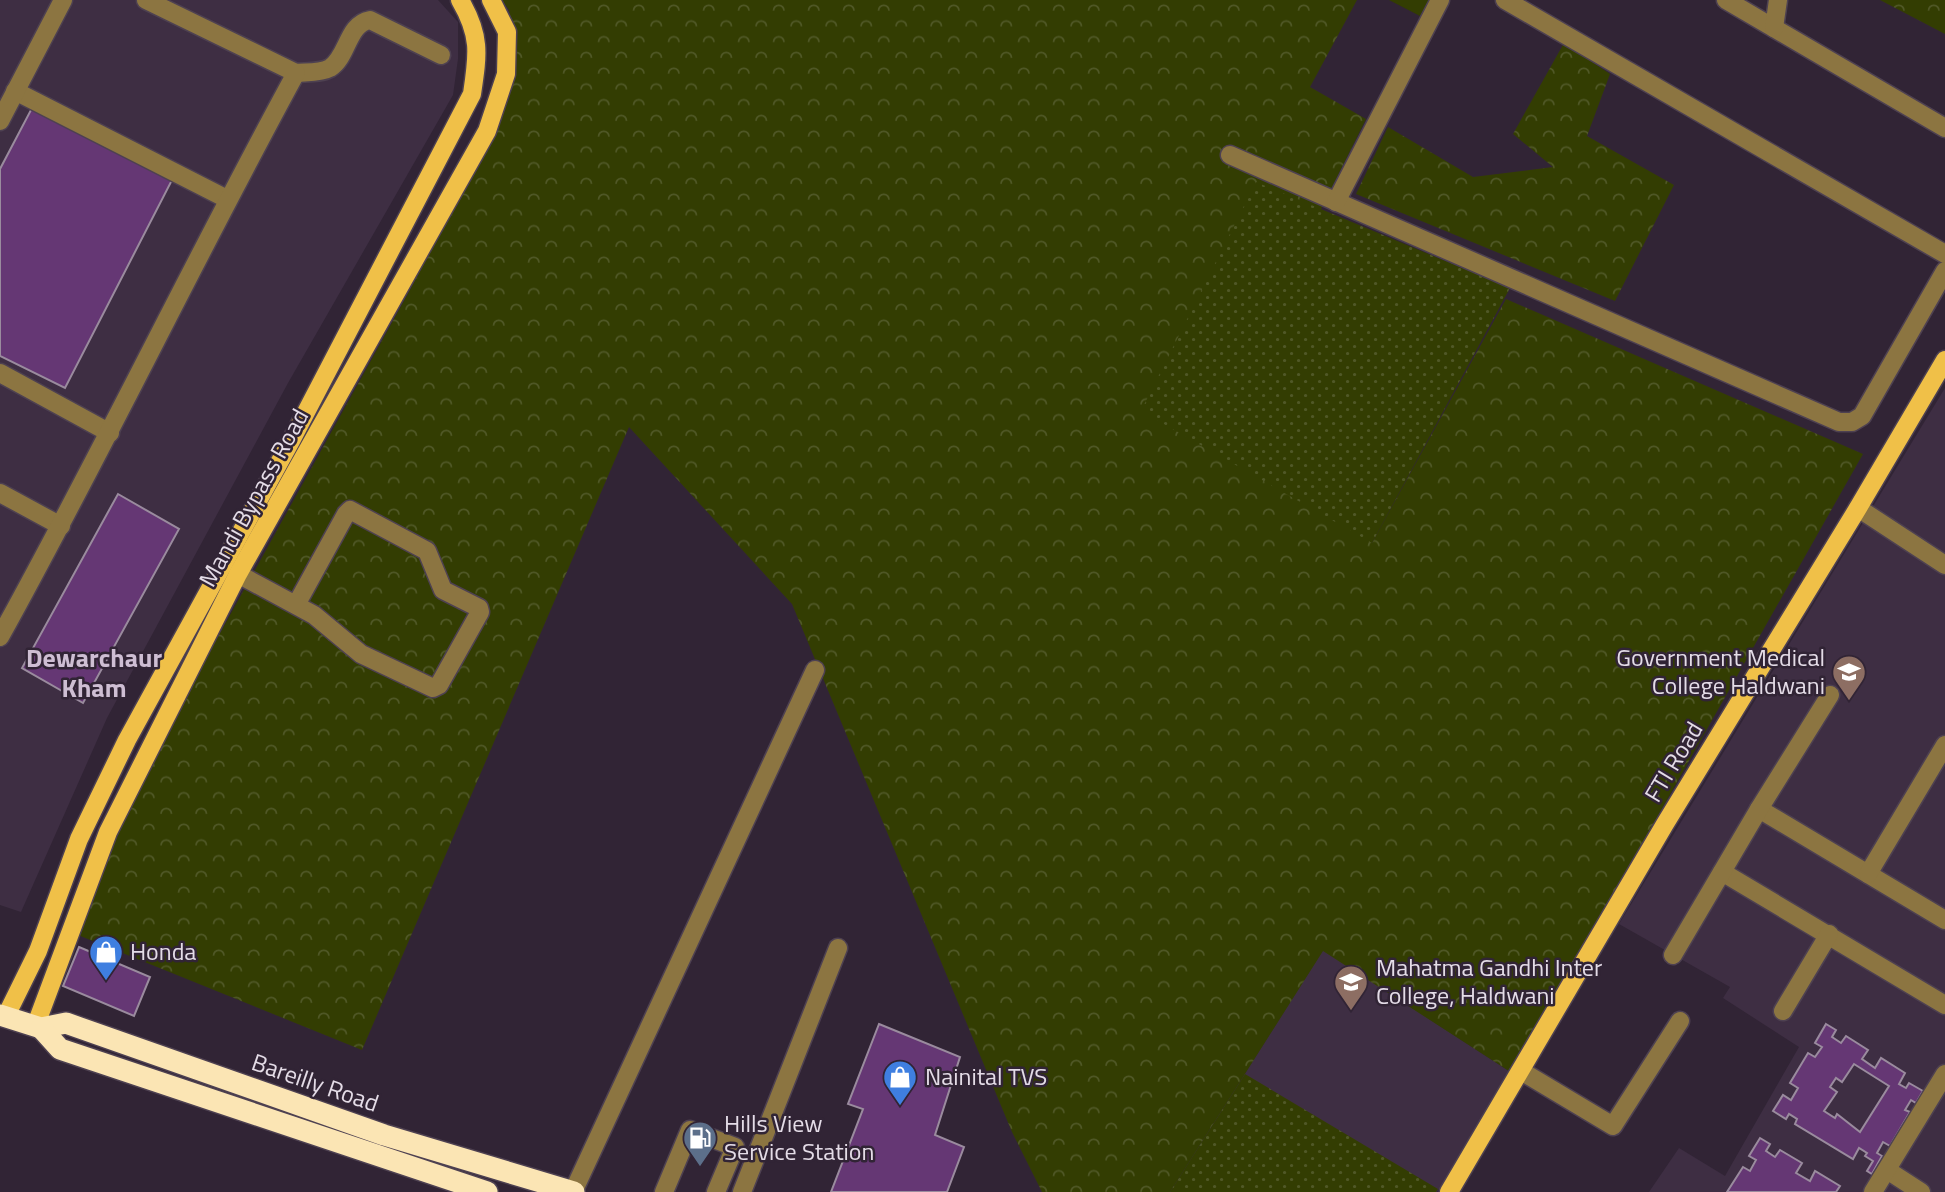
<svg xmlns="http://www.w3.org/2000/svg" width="1945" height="1192" viewBox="0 0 1945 1192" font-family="'Titillium Web',sans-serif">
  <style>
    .built { fill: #3e2e43 }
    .grass { fill: #333d02 }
    .forest { fill: url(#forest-crowns) }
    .park { fill: url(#park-dots) }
    .building { fill: #653774; stroke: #9a8b9e; stroke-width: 2; fill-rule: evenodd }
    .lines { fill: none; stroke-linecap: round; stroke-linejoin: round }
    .minor-casing { stroke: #4e4151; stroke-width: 21 }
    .major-casing { stroke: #4e4151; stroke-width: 21 }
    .highway-casing { stroke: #4e4151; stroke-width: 24 }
    .minor { stroke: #8c7541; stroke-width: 18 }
    .major { stroke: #f0c048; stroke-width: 18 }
    .highway { stroke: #fbe5b4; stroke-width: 21 }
    .labels { text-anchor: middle; stroke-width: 5; stroke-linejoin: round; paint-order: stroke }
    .street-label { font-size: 24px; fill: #e4dce7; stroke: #312435 }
    .poi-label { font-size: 24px; fill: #e4dce7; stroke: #312435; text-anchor: start }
    .neighbourhood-label { font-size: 26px; font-weight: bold; fill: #cebed3; stroke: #312435 }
  </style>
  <defs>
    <pattern id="forest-crowns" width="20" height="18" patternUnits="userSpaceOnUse" patternTransform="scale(1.75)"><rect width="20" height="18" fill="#333d02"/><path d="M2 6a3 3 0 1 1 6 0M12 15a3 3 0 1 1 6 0" fill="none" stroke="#505827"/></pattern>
    <pattern id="park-dots" width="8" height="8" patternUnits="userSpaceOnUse" patternTransform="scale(1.75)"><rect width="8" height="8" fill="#333d02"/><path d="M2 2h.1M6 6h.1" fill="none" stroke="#505827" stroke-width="1.8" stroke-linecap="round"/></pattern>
  </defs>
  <rect width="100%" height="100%" fill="#312435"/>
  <g class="built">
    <polygon points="0,0 438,0 458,22 458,59 453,95 288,383 107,718 21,912 0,905"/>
    <polygon points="1945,388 1945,1192 1649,1192 1679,1148 1725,1176 1799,1047 1723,998 1730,987 1619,924"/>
    <polygon points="1323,950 1512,1073 1451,1177 1436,1192 1170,1192"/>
  </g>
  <polygon class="grass" points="1389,0 1429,0 1420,16"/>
  <g class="forest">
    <polygon points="502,0 1357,0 1310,87 1366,119 1321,209 1372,543 1506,299 1863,454 1512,1073 1323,951 1170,1192 1042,1192 1012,1132 792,604 629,427 362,1050 68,931 199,671 410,290 509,99 516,54 509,10"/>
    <polygon points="1880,0 1945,0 1945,34"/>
    <polygon points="1564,43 1610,74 1587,136 1674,185 1615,301 1356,194 1388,127 1473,177 1553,167 1513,134"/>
  </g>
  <g class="park">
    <polygon points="1256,182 1510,288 1372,543 1141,411"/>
    <polygon points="1245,1074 1438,1189 1436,1192 1170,1192"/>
  </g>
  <g class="building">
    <polygon points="32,108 172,180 65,388 0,356 0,169"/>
    <polygon points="118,494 179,529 83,703 22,668"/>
    <polygon points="79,947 150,977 134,1016 63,986"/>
    <polygon points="879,1024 960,1057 935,1135 964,1147 947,1192 831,1192 863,1109 848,1104"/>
    <path d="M1826 1024 1836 1030 1832 1037 1841 1043 1846 1036 1868 1050 1862 1059 1875 1068 1881 1058 1905 1073 1899 1084 1906 1088 1909 1083 1923 1091 1916 1103 1911 1100 1905 1110 1910 1112 1890 1146 1883 1142 1877 1153 1882 1156 1872 1174 1867 1171 1873 1161 1865 1156 1867 1153 1859 1148 1853 1159 1795 1124 1797 1119 1789 1114 1786 1119 1773 1111 1783 1095 1791 1100 1798 1088 1790 1083 1808 1053 1815 1057 1822 1047 1815 1043ZM1854 1064 1889 1086 1860 1132 1837 1114 1835 1118 1824 1111 1837 1092 1830 1087 1836 1078 1842 1082Z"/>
    <polygon points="1760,1138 1770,1144 1766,1151 1775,1157 1780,1150 1802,1163 1796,1173 1810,1181 1815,1171 1840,1186 1836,1192 1727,1192 1743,1167 1750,1171 1756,1160 1749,1156"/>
  </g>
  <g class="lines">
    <g class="minor-casing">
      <g id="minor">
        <polyline points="1505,0 1945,254"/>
        <polyline points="1726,0 1945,128"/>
        <polyline points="1774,28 1778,0"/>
        <path d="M296 73C306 72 321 73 330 68 348 57 347 24 370 20L441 55"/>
        <polyline points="15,91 227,199"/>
        <polyline points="0,121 63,0"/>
        <polyline points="1230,155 1839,422 1852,422 1862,416 1945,271"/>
        <polyline points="1336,202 1440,0"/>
        <polyline points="0,373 110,433"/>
        <polyline points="0,493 61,526"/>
        <polyline points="1858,508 1945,565"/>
        <polyline points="238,574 314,615 361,654 433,688 439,685 480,612 479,608 443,590 427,551 350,510 346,514 296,605"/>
        <path d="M0 637C103 451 194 260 296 73L146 0"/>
        <polyline points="1759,809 1945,920"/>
        <polyline points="1722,872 1945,1005"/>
        <polyline points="1868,874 1945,745"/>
        <polyline points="1673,955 1759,809 1830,695"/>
        <polyline points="1783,1011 1829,934"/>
        <polyline points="1521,1071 1613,1126 1680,1021"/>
        <polyline points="1887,1170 1921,1192"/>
        <polyline points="573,1192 815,670"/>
        <polyline points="664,1192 690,1130 735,1147 716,1192"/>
        <polyline points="742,1192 838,948"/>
        <polyline points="1873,1192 1945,1074"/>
      </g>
    </g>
    <g class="major-casing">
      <g id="major">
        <path d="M6 1016 38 951 79 839 127 740 291 441 472 94C478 54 481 36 460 0"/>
        <polyline points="35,1027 108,832 238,574 487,131 506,74 507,32 491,0"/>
        <polyline points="1449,1192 1665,824 1858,508 1945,360"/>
      </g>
    </g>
    <g class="highway-casing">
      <g id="highway">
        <polyline points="0,1015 41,1028 66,1023 384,1135 574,1192"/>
        <polyline points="41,1028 60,1049 487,1192"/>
      </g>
    </g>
    <use href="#minor" class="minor"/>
    <use href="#major" class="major"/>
    <use href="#highway" class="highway"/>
  </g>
  <defs>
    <g id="university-pin" transform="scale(1.75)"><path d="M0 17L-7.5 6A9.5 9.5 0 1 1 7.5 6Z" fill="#8d6e63" stroke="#312435"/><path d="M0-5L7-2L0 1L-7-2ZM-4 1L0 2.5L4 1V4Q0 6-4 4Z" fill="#fff"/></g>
    <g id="shop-pin" transform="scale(1.75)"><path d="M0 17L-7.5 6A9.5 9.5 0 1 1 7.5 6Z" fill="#3f7fe0" stroke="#312435"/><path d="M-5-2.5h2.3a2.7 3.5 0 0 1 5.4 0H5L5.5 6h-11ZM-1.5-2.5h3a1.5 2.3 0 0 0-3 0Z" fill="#fff"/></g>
    <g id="school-pin" transform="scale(1.75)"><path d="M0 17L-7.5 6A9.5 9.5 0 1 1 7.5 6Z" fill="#8d6e63" stroke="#312435"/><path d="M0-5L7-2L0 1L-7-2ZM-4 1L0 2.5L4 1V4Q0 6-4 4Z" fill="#fff"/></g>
    <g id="fuel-pin" transform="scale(1.75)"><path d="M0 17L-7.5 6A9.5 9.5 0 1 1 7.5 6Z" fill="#5c6f8a" stroke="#312435"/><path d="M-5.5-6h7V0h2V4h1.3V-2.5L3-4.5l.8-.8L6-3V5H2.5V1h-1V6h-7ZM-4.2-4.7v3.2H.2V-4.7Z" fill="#fff"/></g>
  </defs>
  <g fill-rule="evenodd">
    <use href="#university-pin" x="1849" y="672"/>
    <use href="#shop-pin" x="106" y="952"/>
    <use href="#school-pin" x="1351" y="982"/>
    <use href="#shop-pin" x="900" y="1077"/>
    <use href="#fuel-pin" x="700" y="1138"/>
  </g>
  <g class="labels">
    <g class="street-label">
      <text transform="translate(254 498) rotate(-61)" y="8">Mandi Bypass Road</text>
      <text transform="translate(1674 762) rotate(-59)" y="8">FTI Road</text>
      <text transform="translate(315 1083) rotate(19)" y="8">Bareilly Road</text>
    </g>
    <g class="poi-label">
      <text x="1825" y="666" text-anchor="end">Government Medical<tspan x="1825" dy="28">College Haldwani</tspan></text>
      <text x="130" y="960">Honda</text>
      <text x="1376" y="976">Mahatma Gandhi Inter<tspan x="1376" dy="28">College, Haldwani</tspan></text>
      <text x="925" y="1085">Nainital TVS</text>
      <text x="724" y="1132">Hills View<tspan x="724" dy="28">Service Station</tspan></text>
    </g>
    <g class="neighbourhood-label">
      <text x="94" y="667">Dewarchaur<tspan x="94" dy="30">Kham</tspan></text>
    </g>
  </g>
</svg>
